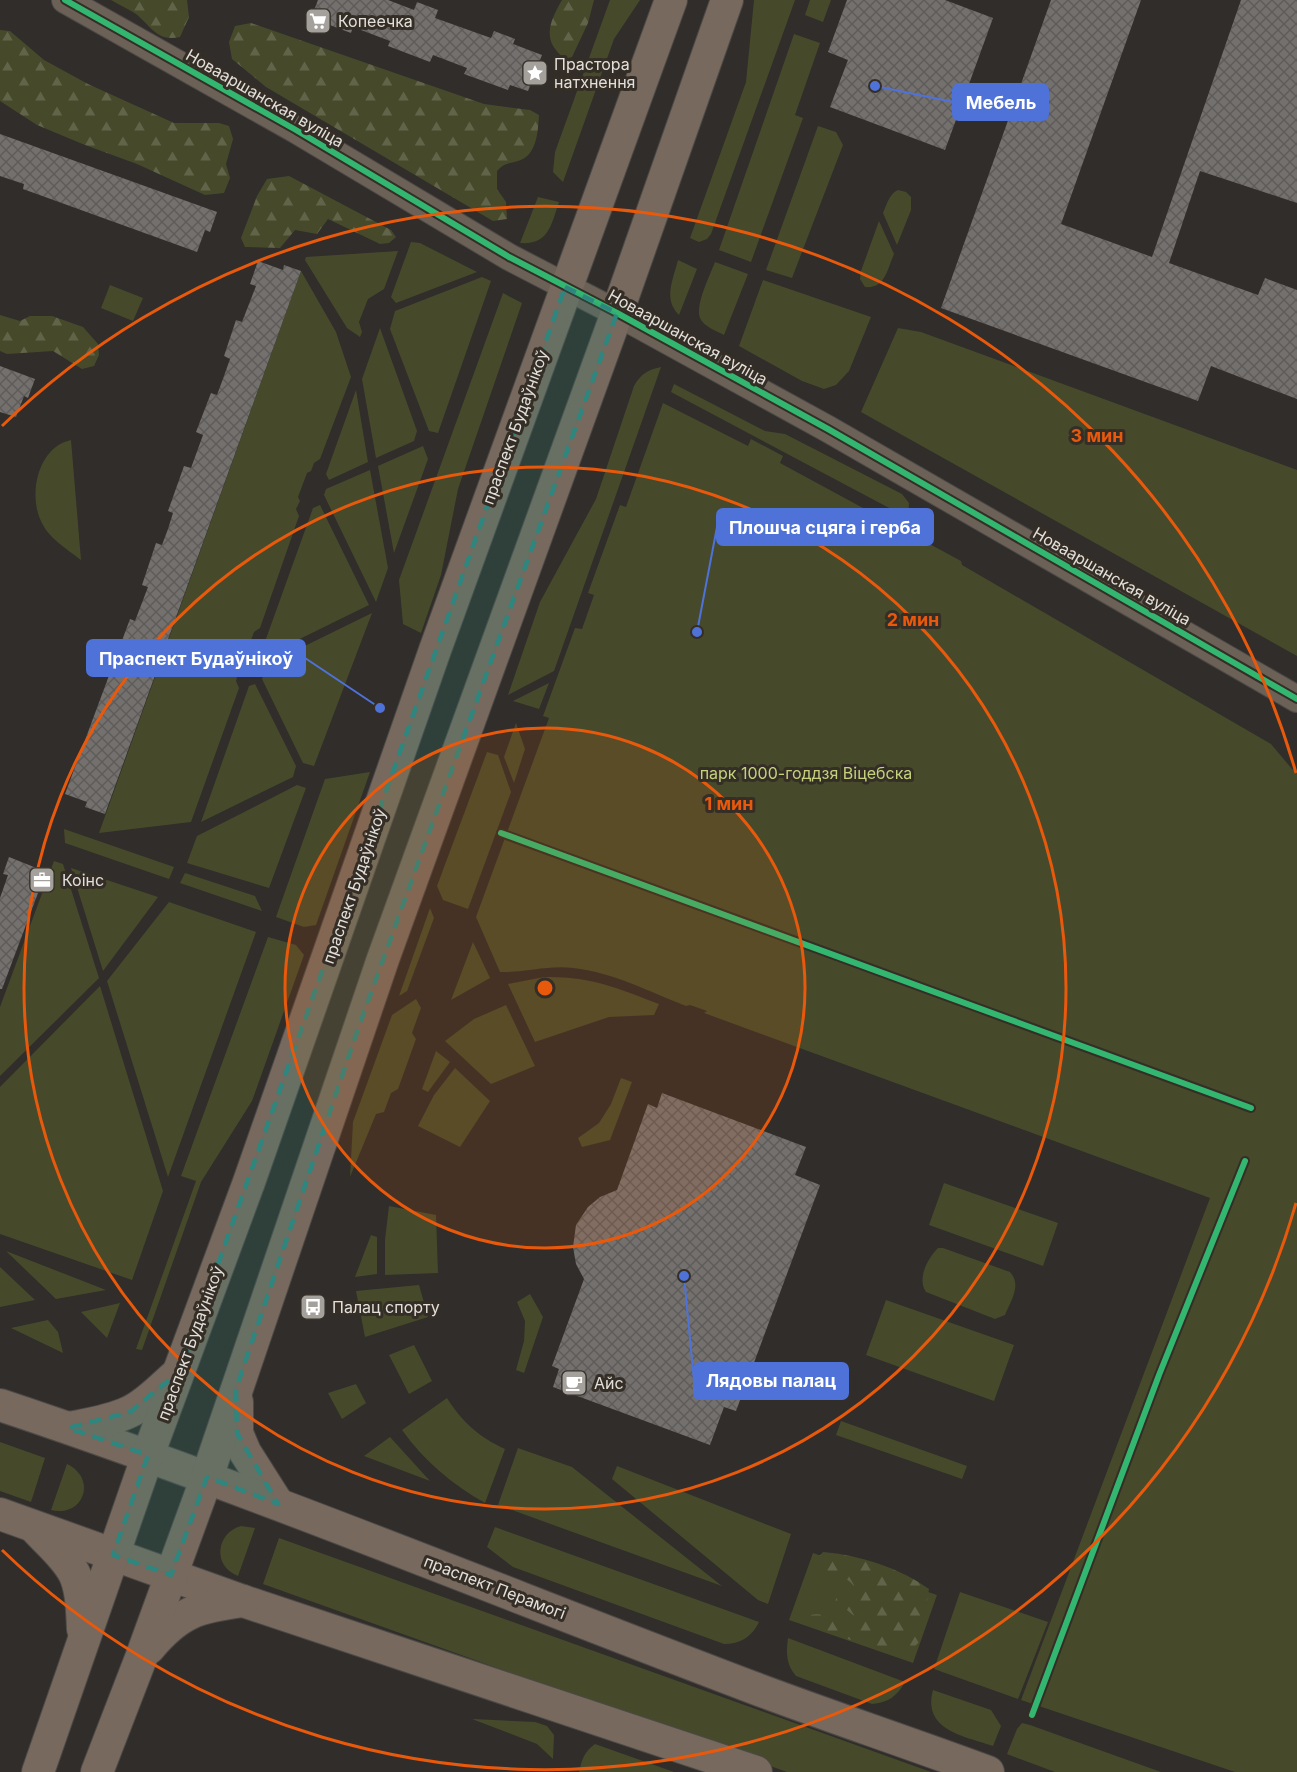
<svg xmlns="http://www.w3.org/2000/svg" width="1297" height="1772" viewBox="0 0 1297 1772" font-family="Inter,sans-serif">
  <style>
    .green { fill: #464a2b }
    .forest { fill: url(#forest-firs) }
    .building { fill: url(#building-cross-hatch) }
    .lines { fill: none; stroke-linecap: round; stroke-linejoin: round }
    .minor-casing { stroke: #4c4947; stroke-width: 28 }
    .major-casing { stroke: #4c4947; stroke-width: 34 }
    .minor { stroke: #6c6157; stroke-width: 26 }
    .major { stroke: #77695d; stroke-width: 32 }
    .cycleway-casing { stroke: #342e26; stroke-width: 10 }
    .cycleway { stroke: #33b770; stroke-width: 6 }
    .marked { fill: #2f867e; fill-opacity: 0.2; stroke: #2f867e; stroke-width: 4.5; stroke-dasharray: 12 8; stroke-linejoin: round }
    .ring { fill: none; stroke: #e8590c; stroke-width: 3 }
    .labels { text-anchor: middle; stroke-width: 6; stroke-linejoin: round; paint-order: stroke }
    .poi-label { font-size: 16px; fill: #e3dfda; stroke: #342e26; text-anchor: start }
    .street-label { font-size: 16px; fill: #e3dfda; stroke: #342e26 }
    .park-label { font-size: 16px; fill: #c4d27b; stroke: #342e26 }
    .centre { fill: #e8590c; stroke: #342e26; stroke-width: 3 }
    .ring-label { font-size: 18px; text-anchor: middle; font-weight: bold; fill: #e8590c; stroke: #342e26; stroke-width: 6; stroke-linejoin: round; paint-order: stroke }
    .leader { fill: none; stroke: #4e72d8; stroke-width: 2 }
    .callout-dot { fill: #4e72d8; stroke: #342e26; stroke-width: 2 }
    .callout { fill: #4e72d8; stroke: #4e72d8; stroke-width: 2 }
    .callout-label { font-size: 18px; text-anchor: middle; font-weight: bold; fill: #fff }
  </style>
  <defs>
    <pattern id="forest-firs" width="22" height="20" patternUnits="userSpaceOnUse" patternTransform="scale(1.5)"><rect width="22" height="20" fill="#464a2b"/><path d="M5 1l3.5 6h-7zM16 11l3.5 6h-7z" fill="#616449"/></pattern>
    <pattern id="building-cross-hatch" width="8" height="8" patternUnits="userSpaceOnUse" patternTransform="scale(1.5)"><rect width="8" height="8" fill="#74706e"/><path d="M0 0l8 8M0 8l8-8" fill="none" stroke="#5e5c5a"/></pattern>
  </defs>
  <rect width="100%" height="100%" fill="#302d2a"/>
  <g class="green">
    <polygon points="610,0 640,0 614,39 563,182 553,172 555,152"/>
    <polygon points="754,0 795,0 711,234 707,239 699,242 690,238 746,82"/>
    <polygon points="810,0 831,0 823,22 805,15"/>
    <polygon points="794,34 820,43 795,115 803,118 751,262 719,250"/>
    <polygon points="818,126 836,132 843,145 792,278 766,270"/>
    <path d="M898 190 906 192 911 197V210L897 245 883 213C887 204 889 194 898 190Z"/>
    <path d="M538 197 559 202C551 225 549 245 520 243Z"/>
    <path d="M879 221 894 254C887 270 885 289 865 287L860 279 861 271Z"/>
    <polygon points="411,242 420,243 477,272 396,303 391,297"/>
    <polygon points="398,251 384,289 368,299 359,322 362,332 360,337 347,328 305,260 306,257"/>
    <path d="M678 260 697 269 679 315C663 299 673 280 678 260Z"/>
    <path d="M715 262 748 274 724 335C717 331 704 327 700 318 695 305 710 275 715 262Z"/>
    <polygon points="301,271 336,332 351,377 320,459 314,463 311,471 307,473 298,497 300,501 296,509 299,516 260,628 254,632 251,640 244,642 234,667 238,673 236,681 239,688 191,822 99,833"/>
    <polygon points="482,277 491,281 438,433 429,431 390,329 395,311"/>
    <polygon points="763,280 871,317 849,371 836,385 824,389 802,381 739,346"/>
    <polygon points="110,285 143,298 133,321 101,308"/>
    <polygon points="503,293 522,303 458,489 441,575 421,633 403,624 399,580"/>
    <polygon points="380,328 417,431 414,441 376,458 362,379"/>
    <polygon points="898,328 921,332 1297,470 1297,656 861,412"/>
    <path d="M661 367 554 671 508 695 540 602 596 499 634 386C641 374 647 370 661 367Z"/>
    <polygon points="674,384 765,431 785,434 902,494 909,503 908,518 671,392"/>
    <polygon points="356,390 368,462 329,480 326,474"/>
    <path d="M663 403 748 446 751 439 783 456 780 463 961 561 962 565 1271 744 1292 769 1297 772V1772H1235L1021 1700 1210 1198 704 1013 707 1011 690 1005 686 1006C650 992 612 972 573 968 548 965 523 973 500 972L476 917 549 718 543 716 575 628 582 629 594 595 588 593 620 505 626 507Z"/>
    <path d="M71 440 81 560C67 549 48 538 41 521 28 494 38 447 71 440Z"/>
    <polygon points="423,446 428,459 394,553 378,466"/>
    <polygon points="370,470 388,568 376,602 324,495 326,489"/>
    <polygon points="320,505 369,605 267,655 262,650 313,508"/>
    <polygon points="372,613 314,766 303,763 262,679 268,664"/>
    <polygon points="549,683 539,709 513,701"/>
    <polygon points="255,684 296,766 293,777 201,822 249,686"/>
    <polygon points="516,723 525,749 514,783 504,757"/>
    <polygon points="487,752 498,755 511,792 468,909 443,900 437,886"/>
    <polygon points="370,772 316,925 304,927 276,917 325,779"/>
    <polygon points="297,785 306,788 269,888 187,863 197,836"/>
    <polygon points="64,829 174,867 169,879 65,843"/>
    <polygon points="54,861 63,864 99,978 0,1076 0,1007"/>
    <polygon points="71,868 158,897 103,971"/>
    <polygon points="185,873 255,896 262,911 180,883"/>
    <polygon points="169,902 256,932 168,1177 107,981"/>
    <polygon points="430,908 434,918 407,991 399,996"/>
    <polygon points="268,937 296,945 304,955 252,1101 201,1182 142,1350 136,1349 196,1181 181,1176"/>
    <polygon points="473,942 490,978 451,1000"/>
    <path d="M544 977C591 976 617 988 659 1004L654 1015 609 1017 535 1042 508 984Z"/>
    <polygon points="100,986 163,1191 132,1280 0,1234 0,1087"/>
    <polygon points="416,999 421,1008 412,1033 416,1039 398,1089 391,1093 384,1112 376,1114 350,1177 353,1122 392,1015"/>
    <polygon points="506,1005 535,1066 491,1084 445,1041 474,1019"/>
    <polygon points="436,1051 450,1062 428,1092 422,1089"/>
    <polygon points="455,1068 490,1101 460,1147 418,1126 434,1095"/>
    <polygon points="621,1078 632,1082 610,1140 582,1147 578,1138 599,1123 611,1104"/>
    <polygon points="944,1183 1058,1223 1043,1266 929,1225"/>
    <polygon points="389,1206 436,1215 438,1273 385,1275 385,1240"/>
    <polygon points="371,1235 377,1237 377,1274 355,1277"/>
    <path d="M938 1248H943L1010 1272C1022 1285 1011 1300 1005 1315L995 1319 926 1292C917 1279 927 1259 938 1248Z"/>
    <polygon points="6,1251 106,1290 56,1299"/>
    <polygon points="0,1267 35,1300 0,1307"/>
    <polygon points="419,1285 428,1317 365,1337 356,1291"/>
    <polygon points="530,1294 543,1317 524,1373 516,1370 524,1341 525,1321 517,1302"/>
    <polygon points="886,1300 1014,1345 994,1401 866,1355"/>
    <polygon points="120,1303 107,1338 81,1312"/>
    <polygon points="48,1320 58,1332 63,1353 11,1328"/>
    <polygon points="414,1345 432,1381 409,1394 389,1355"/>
    <polygon points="356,1384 366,1403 342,1419 328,1393"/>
    <path d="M447 1398C462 1422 479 1437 505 1449L485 1503C453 1485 423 1460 402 1430Z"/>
    <polygon points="841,1421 967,1466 962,1479 836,1435"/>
    <polygon points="390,1437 430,1481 364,1456"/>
    <polygon points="0,1442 45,1458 31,1502 0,1491"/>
    <polygon points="518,1448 572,1467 722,1586 498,1505"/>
    <path d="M67 1464C98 1479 83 1518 51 1510Z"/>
    <polygon points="617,1466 791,1534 768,1604 758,1600 612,1479"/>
    <path d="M241 1526 255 1528 238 1576C212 1566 216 1533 241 1526Z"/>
    <path d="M495 1527 759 1622C752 1637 740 1644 724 1644L513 1567 487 1547Z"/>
    <polygon points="279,1538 931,1772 787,1772 263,1584"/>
    <polygon points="813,1553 937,1595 913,1663 789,1620"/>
    <polygon points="960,1592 1048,1622 1018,1699 934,1669"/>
    <path d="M788 1638 905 1682C897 1696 888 1703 872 1704L796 1676C786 1665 786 1653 788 1638Z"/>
    <path d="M933 1690 991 1710 1001 1726 993 1746C964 1736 922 1730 933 1690Z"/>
    <polygon points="472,1719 535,1722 547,1726 554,1735 553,1759 537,1744"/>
    <polygon points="1022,1723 1030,1725 1161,1772 1055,1772 1007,1754 1017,1729"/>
    <path d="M595 1744 674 1772H579C582 1759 584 1752 595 1744Z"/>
  </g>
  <g class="forest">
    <path d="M111 0H187L189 17 180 37C157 42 152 27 136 14 129 9 119 5 111 0Z"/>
    <path d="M562 0H594L588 23 572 57C564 60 561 56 556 50 543 34 553 16 562 0Z"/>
    <path d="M251 23 484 104 530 110 539 115C538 131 537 156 518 161 508 164 505 163 497 171V189L506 202 507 219 493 221 266 87 232 59 229 42 235 26Z"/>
    <polygon points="0,30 10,31 44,60 88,84 174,123 219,123 229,126 233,139 226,164 230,178 224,193 205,195 137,164 85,145 37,125 0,101"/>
    <polygon points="289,176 391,230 396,237 389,243 380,244 328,219 317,234 295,230 280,248 245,247 241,238 257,196 267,179"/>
    <polygon points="0,315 20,321 30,316 52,316 83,327 98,344 99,355 94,366 82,369 53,351 7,354 0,351"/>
    <path d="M823 1552C859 1555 900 1568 929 1589L920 1641 911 1650H881L803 1624 805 1617C823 1608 839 1623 856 1628L859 1620 847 1610 834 1605 837 1596 852 1595 856 1590C849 1575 834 1575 818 1573L815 1561Z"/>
  </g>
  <g class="building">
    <polygon points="318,0 388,0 414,10 417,2 438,10 435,18 491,38 494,31 515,39 513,44 542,55 528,91 510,85 508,90 464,74 467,68 433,55 430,62 388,46 390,41 353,27 351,33 311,18"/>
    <polygon points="847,0 945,0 993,18 945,150 830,107 848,60 828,52"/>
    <polygon points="1051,0 1141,0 1061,224 1152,257 1241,0 1297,0 1297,203 1200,171 1169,263 1258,295 1265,278 1297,290 1297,399 1211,366 1198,401 941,308"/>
    <polygon points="0,134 217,212 210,232 205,230 197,252 23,189 24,184 0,176"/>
    <polygon points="258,261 283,270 284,265 301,271 105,814 85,807 87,802 65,794 130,619 135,621 148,587 142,585 156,543 162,545 168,529 173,513 168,511 184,466 191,468 203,435 196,432 211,393 217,395 224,376 230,359 224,356 236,320 242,322 256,286 250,284"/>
    <polygon points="0,366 35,379 28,398 24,396 16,417 0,412"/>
    <polygon points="9,857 39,869 37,875 44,877 2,989 0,989 0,898 8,875 3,874"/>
    <polygon points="662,1093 806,1147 795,1175 820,1185 736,1411 724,1407 710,1445 553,1387 559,1369 552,1366 584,1279 576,1264 573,1247 576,1225 588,1207 600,1197 617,1190 648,1104 657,1108"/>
  </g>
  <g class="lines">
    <g class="minor-casing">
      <polyline id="minor" points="65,0 296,130 509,257 617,313 828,429 1297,699"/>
    </g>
    <g class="major-casing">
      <g id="major">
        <polyline points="237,1402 237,1433 245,1452 278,1504"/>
        <path d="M0 1405C255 1490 503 1593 754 1688 831 1717 910 1743 988 1772"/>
        <path d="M69 1428C89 1424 110 1421 129 1412 147 1404 162 1387 177 1374"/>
        <polyline points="0,1514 243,1601 756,1772"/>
        <path d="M36 1529C49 1543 65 1556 74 1573 82 1589 82 1611 83 1629"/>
        <path d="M149 1648C179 1612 198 1607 243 1601"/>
        <polyline points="38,1772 148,1455 249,1182 435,650 671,0"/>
        <polyline points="97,1772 141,1658 207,1477 383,959 617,313 727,0"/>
      </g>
    </g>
    <use href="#minor" class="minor"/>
    <use href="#major" class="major"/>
    <g class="cycleway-casing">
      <g id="cycleway">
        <polyline points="65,0 296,130 509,257 617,313 828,429 1297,699"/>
        <polyline points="501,833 1251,1108"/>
        <polyline points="1032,1715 1159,1375 1245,1161"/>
      </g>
    </g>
    <use href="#cycleway" class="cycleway"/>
  </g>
  <path class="marked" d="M565 287 617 313 358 1029 236 1389 237 1433 278 1504 207 1477 171 1575 113 1555 148 1455 68 1428 130 1412 180 1371Z"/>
  <circle cx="545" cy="988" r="260" fill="#e8590c" fill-opacity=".12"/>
  <g class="ring">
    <circle cx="545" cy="988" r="260"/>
    <circle cx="545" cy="988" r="521"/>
    <path d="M1296 1203A781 781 0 0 1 2 1550M2 426A781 781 0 0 1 1296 773"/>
  </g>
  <defs>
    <g id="supermarket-square" transform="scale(1.35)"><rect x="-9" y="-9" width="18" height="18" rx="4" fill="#a4a19c" stroke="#342e26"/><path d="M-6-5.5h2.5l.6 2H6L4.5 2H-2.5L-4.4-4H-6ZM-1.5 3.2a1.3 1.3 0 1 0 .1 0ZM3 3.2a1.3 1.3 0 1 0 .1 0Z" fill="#fff"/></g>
    <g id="sight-square" transform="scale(1.35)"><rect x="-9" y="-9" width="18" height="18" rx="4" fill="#a4a19c" stroke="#342e26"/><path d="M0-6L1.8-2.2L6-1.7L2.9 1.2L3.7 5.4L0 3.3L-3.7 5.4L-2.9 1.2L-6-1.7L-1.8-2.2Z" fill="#fff"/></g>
    <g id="office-square" transform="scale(1.35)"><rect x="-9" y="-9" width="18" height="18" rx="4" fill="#a4a19c" stroke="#342e26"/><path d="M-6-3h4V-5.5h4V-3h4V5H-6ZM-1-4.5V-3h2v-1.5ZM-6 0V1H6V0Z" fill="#fff"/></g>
    <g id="bus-square" transform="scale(1.35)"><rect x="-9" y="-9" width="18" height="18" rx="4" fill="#a4a19c" stroke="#342e26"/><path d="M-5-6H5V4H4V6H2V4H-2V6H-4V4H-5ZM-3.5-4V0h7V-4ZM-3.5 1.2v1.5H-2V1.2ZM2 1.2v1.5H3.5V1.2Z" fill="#fff"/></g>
    <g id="cafe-square" transform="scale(1.35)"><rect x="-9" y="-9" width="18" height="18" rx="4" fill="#a4a19c" stroke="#342e26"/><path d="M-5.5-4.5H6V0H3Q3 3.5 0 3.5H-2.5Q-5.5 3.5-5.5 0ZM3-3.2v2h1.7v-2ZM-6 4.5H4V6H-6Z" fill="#fff"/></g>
  </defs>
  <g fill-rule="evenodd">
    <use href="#supermarket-square" x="318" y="21"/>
    <use href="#sight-square" x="535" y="73"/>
    <use href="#office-square" x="42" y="880"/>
    <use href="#bus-square" x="313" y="1307"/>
    <use href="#cafe-square" x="574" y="1383"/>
  </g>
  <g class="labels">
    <g class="poi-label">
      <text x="338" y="27">Копеечка</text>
      <text x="554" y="70">Прастора<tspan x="554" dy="18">натхнення</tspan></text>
      <text x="62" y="886">Коінс</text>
      <text x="332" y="1313">Палац спорту</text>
      <text x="594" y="1389">Айс</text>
    </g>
    <g class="street-label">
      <text transform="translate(265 98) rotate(30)" y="6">Новааршанская вуліца</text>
      <text transform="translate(688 337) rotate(29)" y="6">Новааршанская вуліца</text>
      <text transform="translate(515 427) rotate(-70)" y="6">праспект Будаўнікоў</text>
      <text transform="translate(1112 576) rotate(30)" y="6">Новааршанская вуліца</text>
      <text transform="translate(354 886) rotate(-71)" y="6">праспект Будаўнікоў</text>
      <text transform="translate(190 1343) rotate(-70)" y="6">праспект Будаўнікоў</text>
      <text transform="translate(495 1587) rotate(21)" y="6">праспект Перамогі</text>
    </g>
    <g class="park-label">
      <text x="806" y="779">парк 1000-годдзя Віцебска</text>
    </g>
  </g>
  <circle cx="545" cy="988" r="9" class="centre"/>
  <g class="ring-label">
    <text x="1097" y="442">3 мин</text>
    <text x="913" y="626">2 мин</text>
    <text x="729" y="810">1 мин</text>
  </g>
  <path class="leader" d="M875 86L953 102M697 632L717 527M380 708L305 658M684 1276L694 1381"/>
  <g class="callout-dot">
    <circle cx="875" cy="86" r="6"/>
    <circle cx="697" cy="632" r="6"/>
    <circle cx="380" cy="708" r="6"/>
    <circle cx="684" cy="1276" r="6"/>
  </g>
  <g class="callout">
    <rect x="953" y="84" width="95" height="36" rx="6"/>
    <rect x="717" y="509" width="216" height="36" rx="6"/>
    <rect x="87" y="640" width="218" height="36" rx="6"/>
    <rect x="694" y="1363" width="154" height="36" rx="6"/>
  </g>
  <g class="callout-label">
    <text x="1001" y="109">Мебель</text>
    <text x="825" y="534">Плошча сцяга і герба</text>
    <text x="196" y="665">Праспект Будаўнікоў</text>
    <text x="771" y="1387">Лядовы палац</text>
  </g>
</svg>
